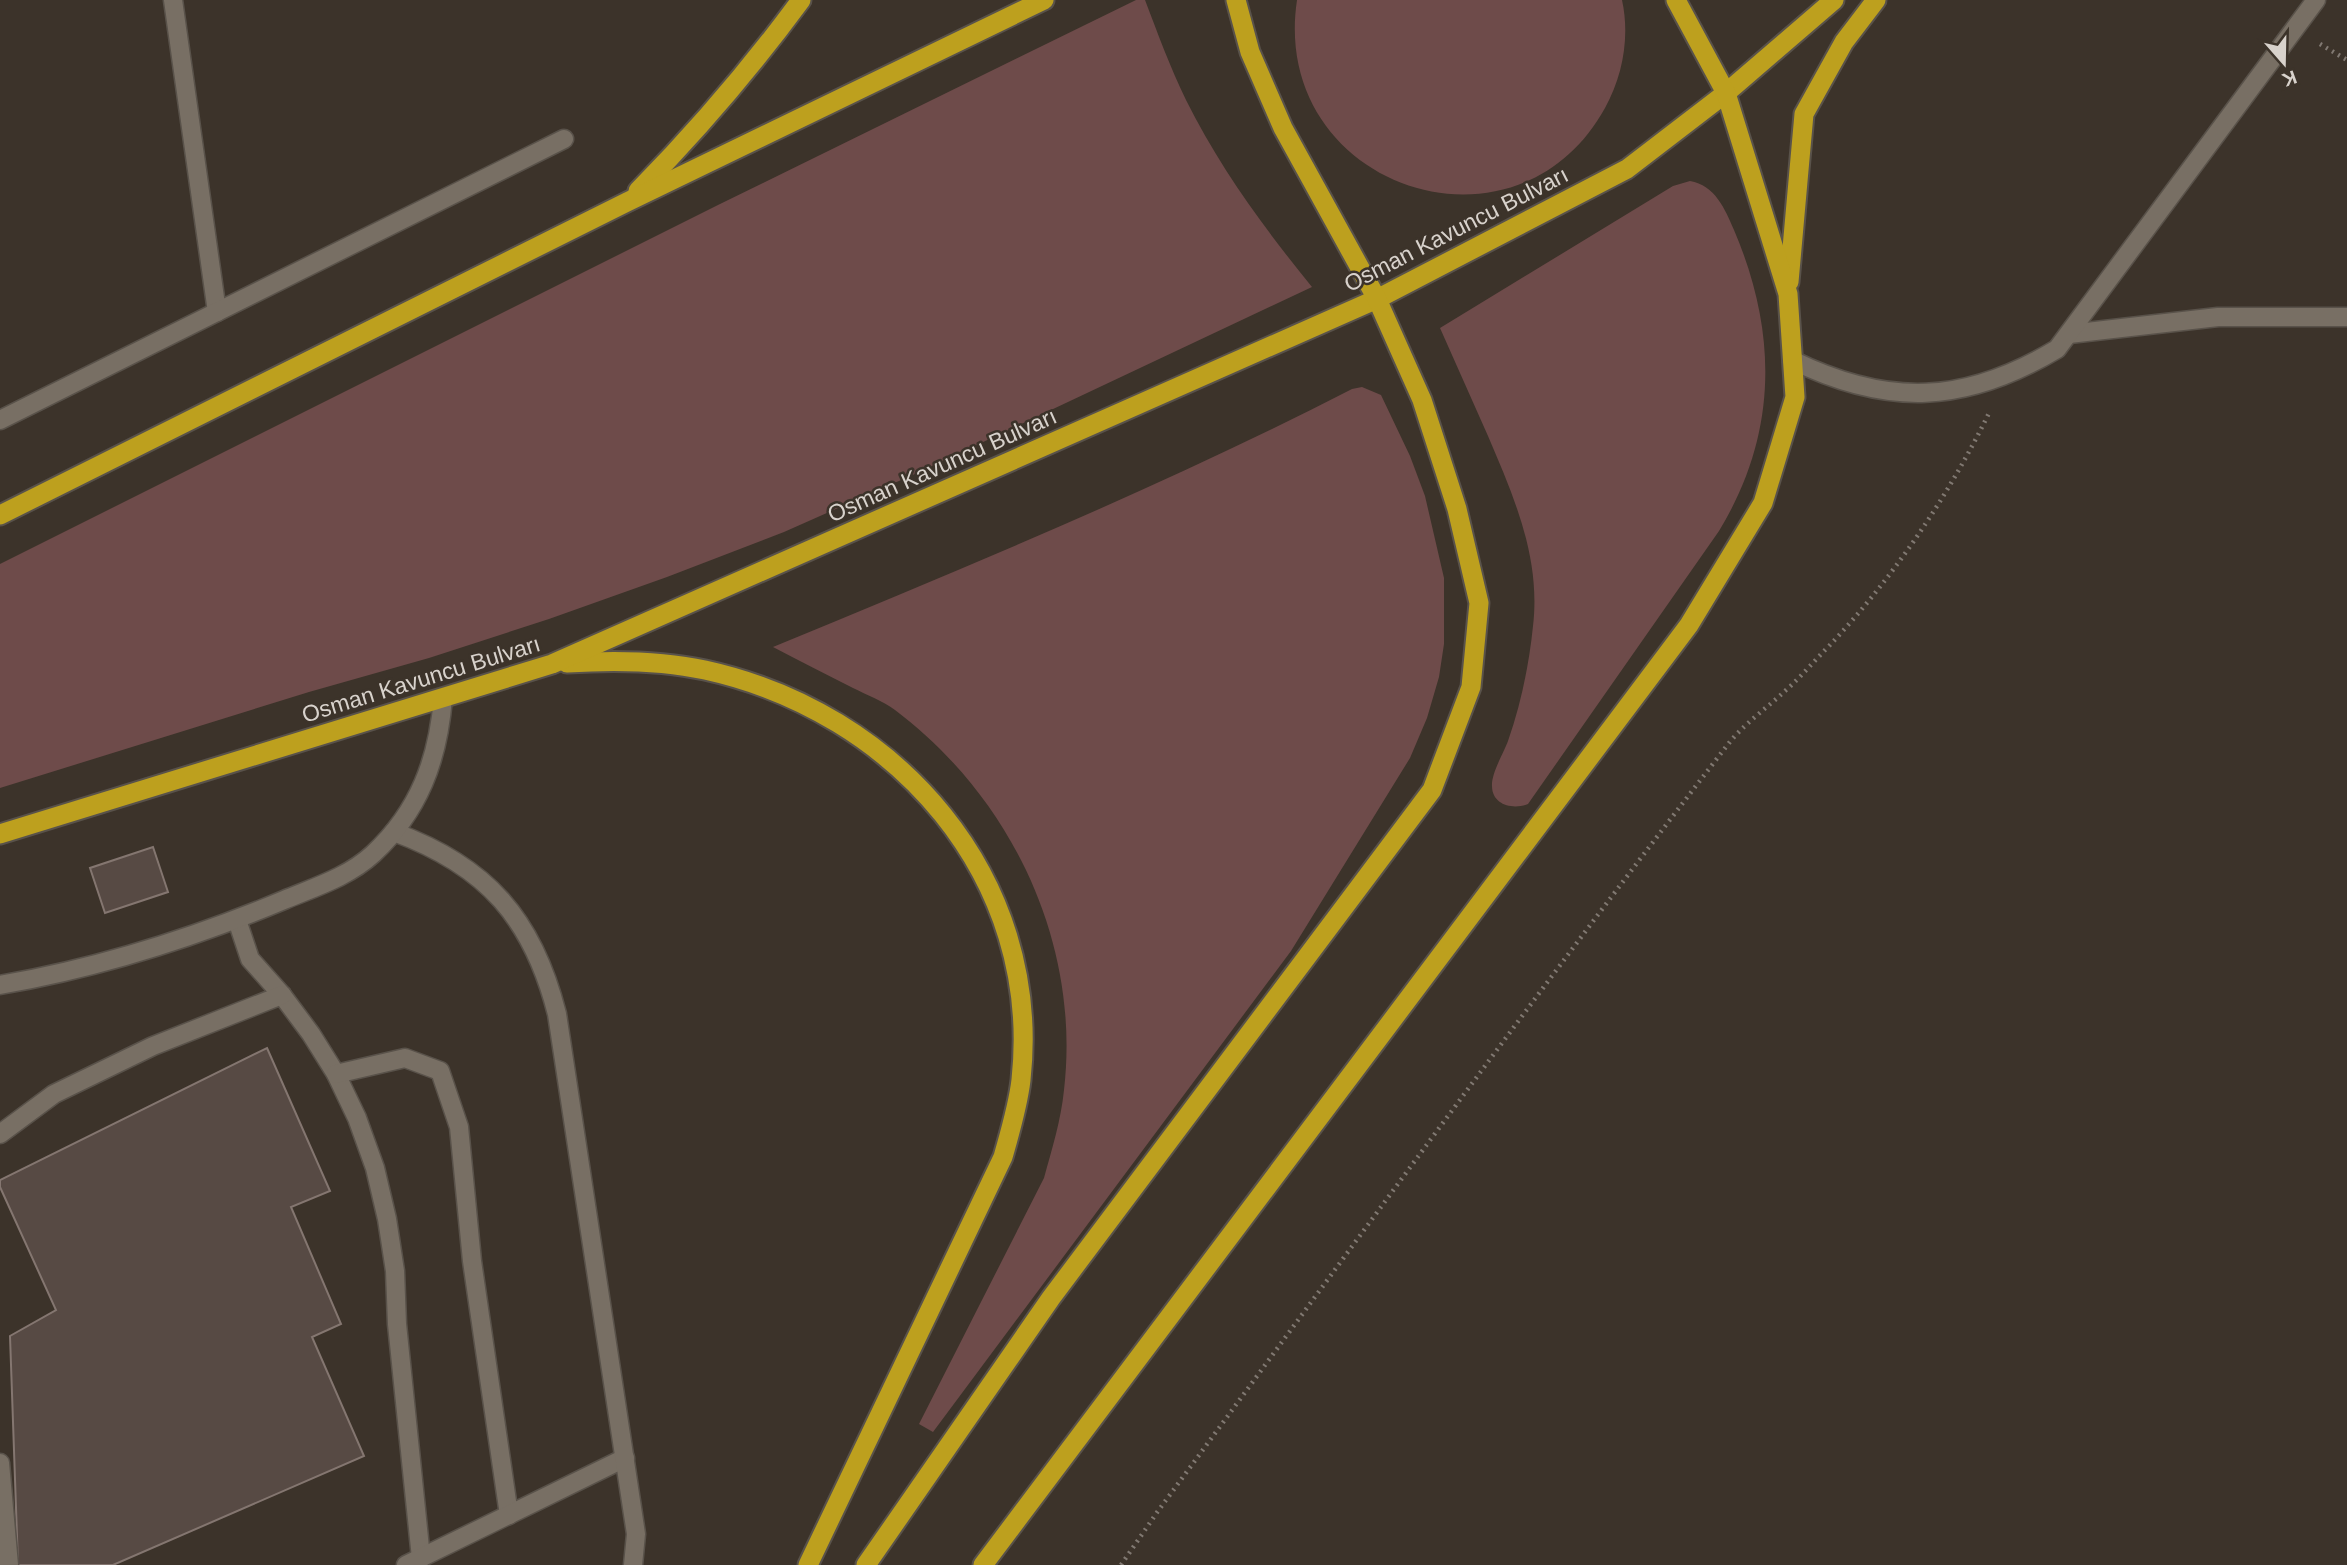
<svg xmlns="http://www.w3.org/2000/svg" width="2347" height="1565" viewBox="0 0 2347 1565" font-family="Helvetica,sans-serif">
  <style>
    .green { fill: #6e4b4a }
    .building { fill: #574a44; stroke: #847670; stroke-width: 2 }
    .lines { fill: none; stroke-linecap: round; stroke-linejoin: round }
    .service-casing { stroke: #59524a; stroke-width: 21 }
    .minor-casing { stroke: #59524a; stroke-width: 21 }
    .tertiary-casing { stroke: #59524a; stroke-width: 21 }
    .trunk-casing { stroke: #59524a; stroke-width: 23 }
    .path { stroke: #817972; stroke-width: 4.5; stroke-dasharray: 2 5; stroke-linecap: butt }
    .service { stroke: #786f64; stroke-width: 18 }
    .minor { stroke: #786f64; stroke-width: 18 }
    .tertiary { stroke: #786f64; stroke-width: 18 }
    .trunk { stroke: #bda01e; stroke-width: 19 }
    .labels { text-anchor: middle; stroke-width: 5; stroke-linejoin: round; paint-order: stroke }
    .street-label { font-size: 23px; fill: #d8d2cc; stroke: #3c332a }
  </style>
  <rect width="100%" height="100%" fill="#3c332a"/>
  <g class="green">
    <path d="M1136 0H1145C1158 34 1170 67 1186 100 1220 168 1264 228 1312 287L926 469 784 532 667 577 549 619 429 658 309 692 0 788V564L720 204Z"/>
    <path d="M1297 0H1622C1630 36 1623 76 1605 108 1515 271 1269 186 1297 0Z"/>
    <path d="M1690 181C1715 185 1725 209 1734 230 1778 333 1778 434 1719 531L1528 804C1513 810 1492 805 1492 786 1491 774 1504 752 1508 741 1521 704 1529 665 1533 626 1541 558 1514 497 1488 436 1472 400 1456 364 1440 328L1673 186Z"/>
    <path d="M1362 387 1381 395 1410 456 1425 496 1444 578V644L1439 677 1427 718 1410 758 1291 951 933 1432 919 1424 1044 1178C1052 1149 1061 1120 1064 1090 1081 944 1012 798 895 710 883 701 867 695 853 688 826 674 799 661 773 647 968 566 1164 486 1352 389Z"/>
  </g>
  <g class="building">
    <polygon points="153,847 168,892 105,913 90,868"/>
    <polygon points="267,1048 330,1191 291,1207 341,1324 312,1337 364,1456 113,1565 18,1565 10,1336 56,1310 0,1187 0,1180"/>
  </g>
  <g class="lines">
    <g class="service-casing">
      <g id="service">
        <polyline points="2069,334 2218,317 2347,317"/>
        <polyline points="237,920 250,959 282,995 311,1034 336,1074 357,1118 375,1168 387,1219 395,1271 397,1324 421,1558"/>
        <polyline points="336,1074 405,1058 440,1071 459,1127 472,1261 509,1515"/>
        <polyline points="0,1134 54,1094 153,1046 282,995"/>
        <polyline points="0,1463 9,1565"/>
        <polyline points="406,1565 625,1458"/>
      </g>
    </g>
    <g class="minor-casing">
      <g id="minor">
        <polyline points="173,0 217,312"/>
        <path d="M1792 360C1888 407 1965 404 2057 349L2316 0"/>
        <polyline points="0,420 564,139"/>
      </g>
    </g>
    <g class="tertiary-casing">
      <g id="tertiary">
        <path d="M394 832C487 866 533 919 557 1014L636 1534 633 1565"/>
        <path d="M0 985C98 968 193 938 284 900 315 887 348 877 373 854 419 811 438 760 443 698"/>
      </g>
    </g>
    <g class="trunk-casing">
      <g id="trunk">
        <path d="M638 191C697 131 751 68 801 0"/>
        <polyline points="1789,282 1804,114 1844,42 1876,0"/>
        <polyline points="0,515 627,202 1044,0"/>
        <path d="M567 663C613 660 659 660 705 670 896 712 1043 877 1021 1080 1018 1106 1010 1132 1003 1157L808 1565"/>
        <polyline points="0,834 552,664 1377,299 1627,169 1726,93 1834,0"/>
        <polyline points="866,1565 1051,1298 1432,790 1471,687 1479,603 1457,509 1422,400 1377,299 1283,128 1250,52 1236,0"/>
        <polyline points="983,1565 1689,625 1763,503 1795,397 1788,294 1726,93 1676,0"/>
      </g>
    </g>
    <g class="path">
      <polyline points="2320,44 2347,60"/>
      <path d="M1121 1565 1158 1511C1347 1254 1534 995 1729 743 1745 723 1767 708 1785 691 1801 677 1814 661 1829 646 1893 578 1948 497 1989 413"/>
    </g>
    <use href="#service" class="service"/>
    <use href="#minor" class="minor"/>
    <use href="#tertiary" class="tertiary"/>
    <use href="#trunk" class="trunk"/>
  </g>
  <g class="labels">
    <g class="street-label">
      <text transform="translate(1456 229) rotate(-27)" y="8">Osman Kavuncu Bulvarı</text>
      <text transform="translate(942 465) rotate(-24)" y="8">Osman Kavuncu Bulvarı</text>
      <text transform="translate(421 679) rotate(-17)" y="8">Osman Kavuncu Bulvarı</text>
    </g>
  </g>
  <g transform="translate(2284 63) rotate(160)" stroke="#3c332a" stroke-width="5" paint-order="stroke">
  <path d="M0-5L12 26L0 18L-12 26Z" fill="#d8d2cc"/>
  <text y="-10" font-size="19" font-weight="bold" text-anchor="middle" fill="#d8d2cc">K</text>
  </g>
</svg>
